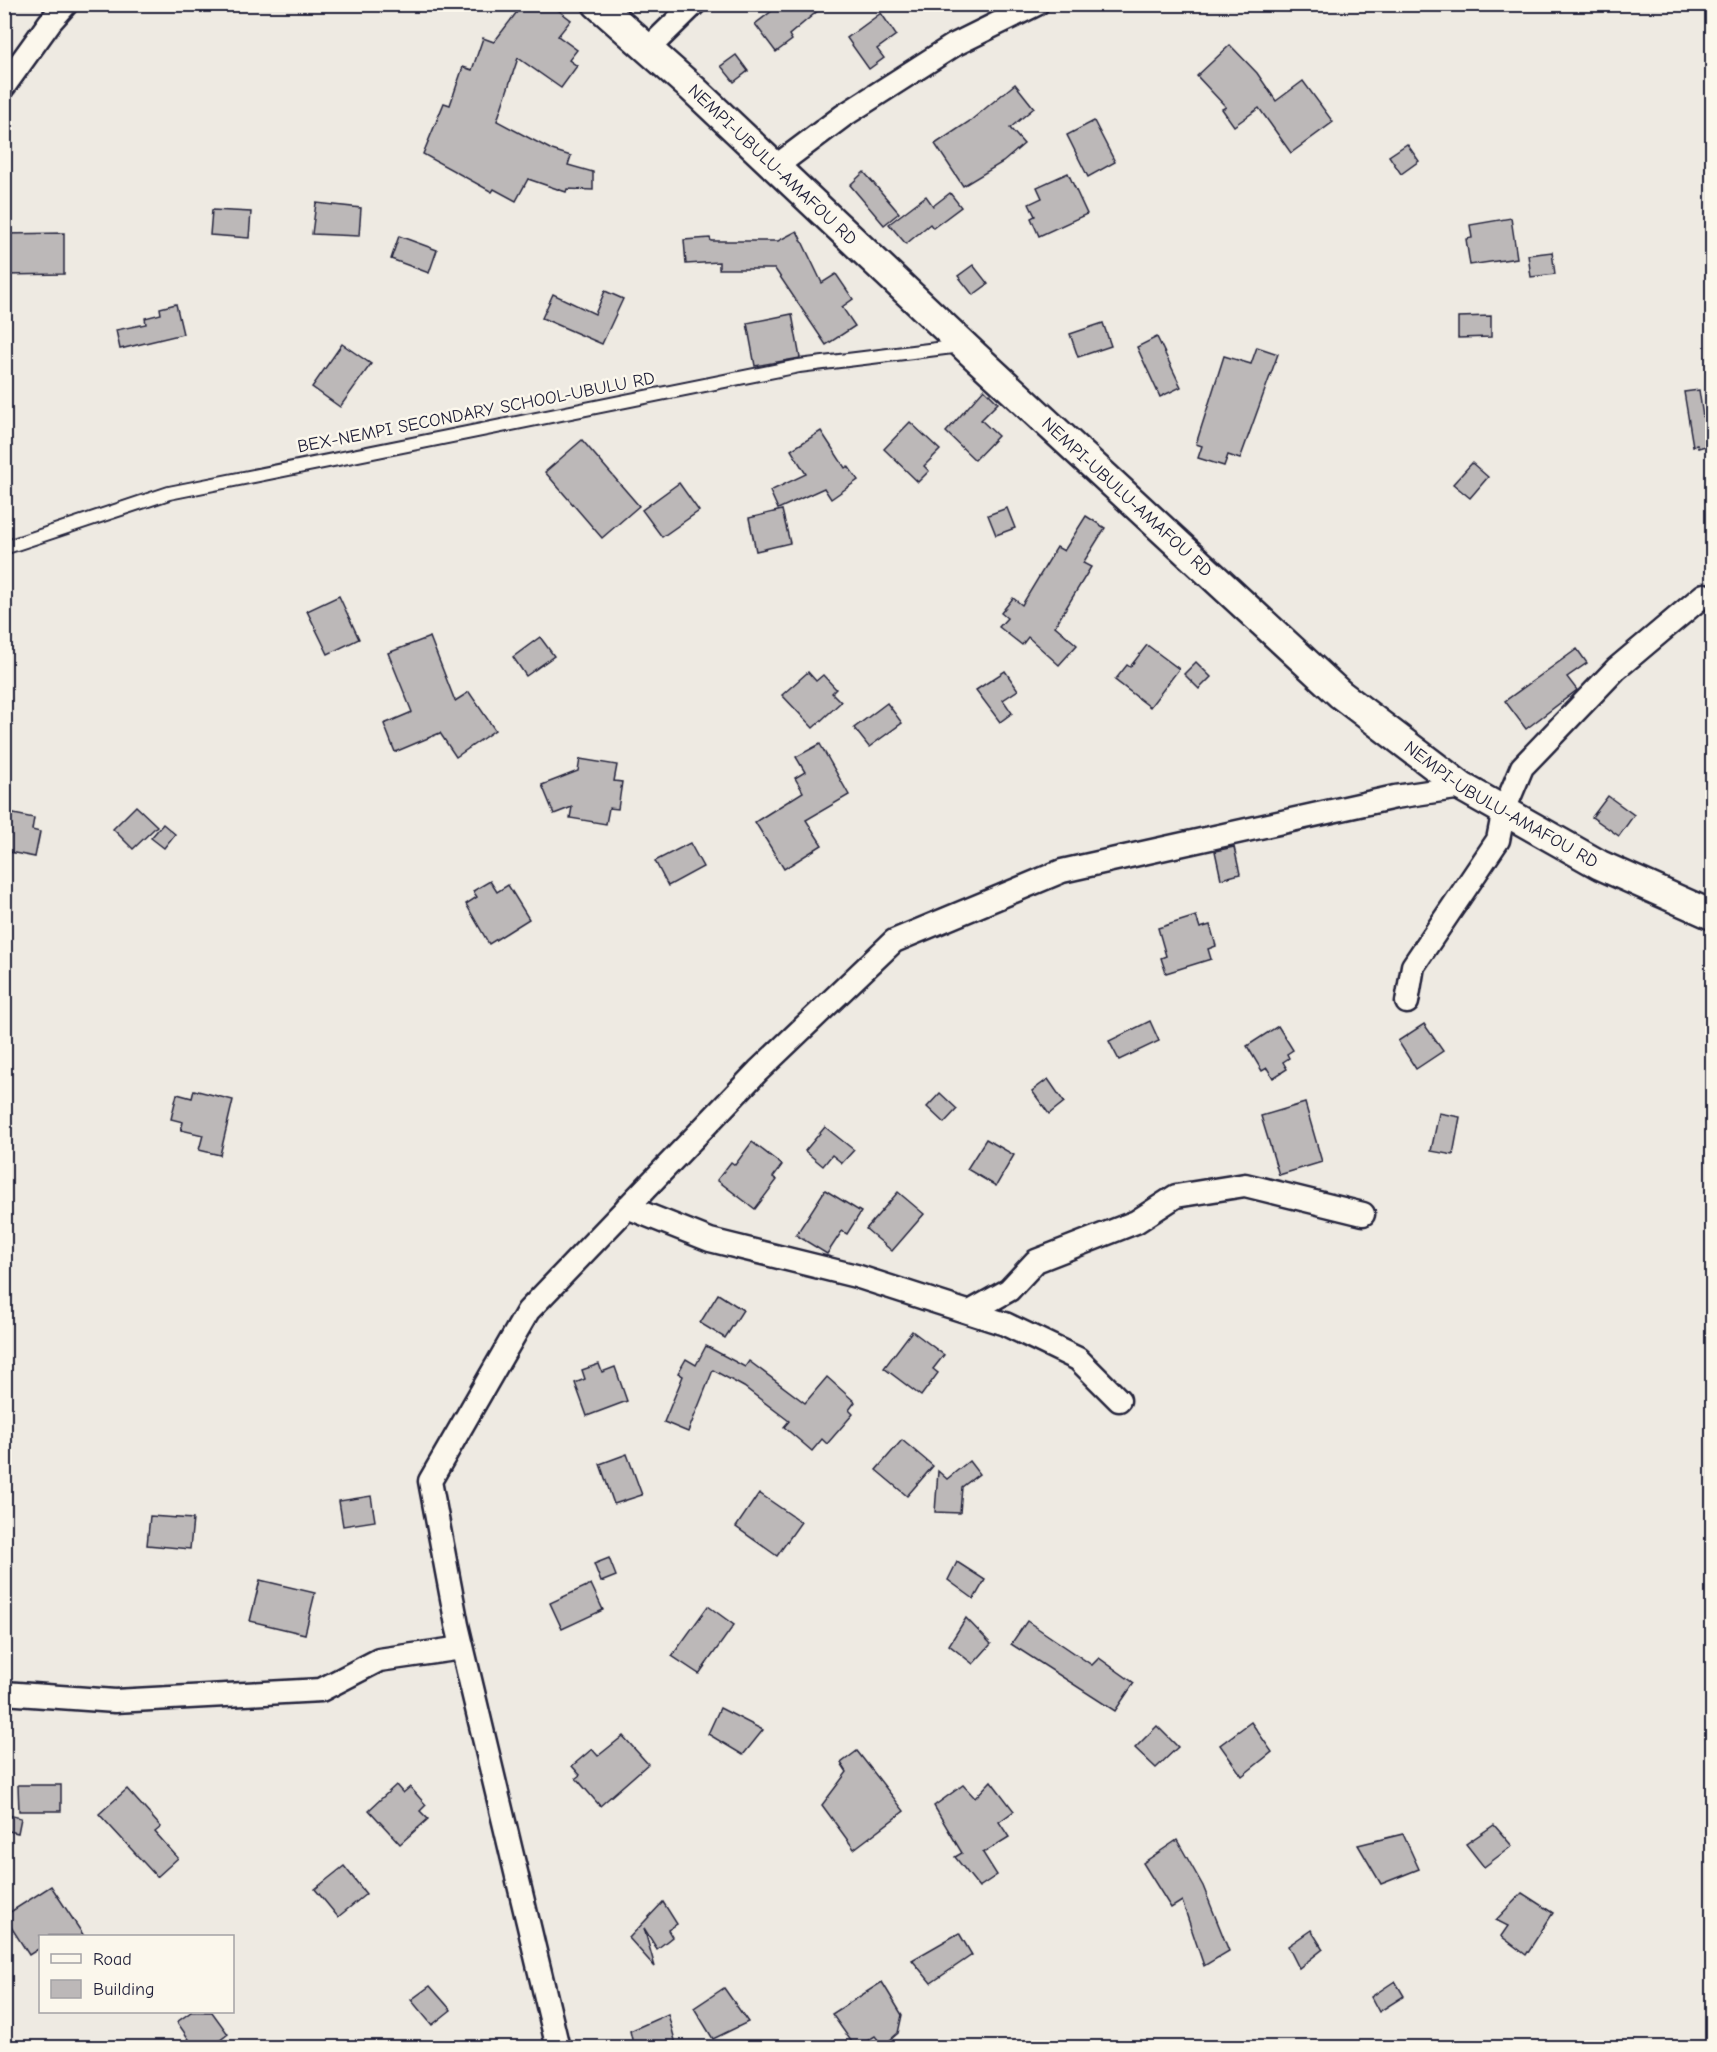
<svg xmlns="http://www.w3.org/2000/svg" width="1717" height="2052" viewBox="0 0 1717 2052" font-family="'Comic Neue',sans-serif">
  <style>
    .building { fill: #bcb8b8; stroke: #22223b; stroke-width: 1.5 }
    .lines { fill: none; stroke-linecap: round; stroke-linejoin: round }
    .service-casing { stroke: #22223b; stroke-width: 16 }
    .minor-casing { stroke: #22223b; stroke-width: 27 }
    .tertiary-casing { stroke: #22223b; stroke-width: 33 }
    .service { stroke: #fbf7ec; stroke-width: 12 }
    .minor { stroke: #fbf7ec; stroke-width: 22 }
    .tertiary { stroke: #fbf7ec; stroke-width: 28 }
    .labels { text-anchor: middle; stroke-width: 5; stroke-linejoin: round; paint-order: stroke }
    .street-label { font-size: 18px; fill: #22223b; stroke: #fbf7ec }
  </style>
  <rect width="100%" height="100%" fill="#eeeae2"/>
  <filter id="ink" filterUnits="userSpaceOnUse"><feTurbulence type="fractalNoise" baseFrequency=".0167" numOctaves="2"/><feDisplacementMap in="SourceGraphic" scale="12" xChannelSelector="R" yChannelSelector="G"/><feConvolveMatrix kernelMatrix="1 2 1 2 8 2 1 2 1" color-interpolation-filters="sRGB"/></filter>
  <g filter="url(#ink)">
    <g class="building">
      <polygon points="523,4 550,4 571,20 558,36 577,50 569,60 577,66 561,88 518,58 497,121 552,150 571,156 568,165 593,172 593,190 567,189 566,192 528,179 516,201 494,189 492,192 423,154 444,103 450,105 463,67 472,70 483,38 494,42"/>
      <polygon points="781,4 826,4 789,35 792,40 776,52 755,24"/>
      <polygon points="881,13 896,35 877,49 884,58 869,69 847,38"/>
      <polygon points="1230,45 1257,73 1276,101 1303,81 1333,122 1291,153 1259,108 1234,126 1222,109 1226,107 1197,76"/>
      <polygon points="736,55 748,71 734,82 721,66"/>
      <polygon points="1015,84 1034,108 1010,128 1024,144 1003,162 963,186 935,144 970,121"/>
      <polygon points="1094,121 1115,162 1088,177 1067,135"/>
      <polygon points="1407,144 1419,161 1401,174 1389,156"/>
      <polygon points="864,172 899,213 884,225 850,185"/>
      <polygon points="1068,173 1087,214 1039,236 1031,218 1035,216 1029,204 1042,198 1037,187"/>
      <polygon points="950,193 961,207 933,228 930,224 906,244 889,224 926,196 933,206"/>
      <polygon points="316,203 361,208 359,236 312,234"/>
      <polygon points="212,210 251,212 249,238 210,235"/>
      <polygon points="1511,218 1517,258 1470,265 1466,239 1472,238 1470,225"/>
      <polygon points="797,231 822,283 836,274 853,299 842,307 855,326 826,345 775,269 719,269 719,262 686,264 684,240 710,238 711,241 778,241"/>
      <polygon points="64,233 64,274 4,275 4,234"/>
      <polygon points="399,236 437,250 429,273 391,259"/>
      <polygon points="1552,252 1555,274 1531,277 1528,255"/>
      <polygon points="973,265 988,284 973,295 958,276"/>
      <polygon points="605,291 623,299 602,344 542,318 553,294 595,314"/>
      <polygon points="176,304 183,334 120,349 116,330 146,324 145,318 161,314 160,308"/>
      <polygon points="792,314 800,358 755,366 747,323"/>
      <polygon points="1491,316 1491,337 1458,338 1458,317"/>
      <polygon points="1103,323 1111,346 1078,357 1070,334"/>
      <polygon points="1157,337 1181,387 1160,397 1137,347"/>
      <polygon points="342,344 371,364 340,407 312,387"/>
      <polygon points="1257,347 1278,354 1240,459 1228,455 1224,466 1198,458 1202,446 1196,444 1224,356 1251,364"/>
      <polygon points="984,389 998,403 981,420 998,436 975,460 946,432"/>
      <polygon points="1699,390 1703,417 1713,414 1713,444 1698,448 1697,445 1693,446 1684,392"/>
      <polygon points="910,422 940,450 924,466 929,471 918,482 884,449"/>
      <polygon points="821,431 845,468 848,466 858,480 831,499 824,488 778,509 770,491 806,474 791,450"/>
      <polygon points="582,440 639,506 602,538 545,472"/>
      <polygon points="1472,463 1488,477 1470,498 1453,484"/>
      <polygon points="679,483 699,511 662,537 642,510"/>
      <polygon points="1007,508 1015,528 996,535 988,515"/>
      <polygon points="782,510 790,543 756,551 749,518"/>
      <polygon points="1086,516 1105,528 1083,563 1091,567 1055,626 1077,645 1059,665 1028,637 1022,645 999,627 1007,618 1001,613 1013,598 1022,605 1057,547 1064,551"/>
      <polygon points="339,596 359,639 328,654 307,611"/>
      <polygon points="430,637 455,701 469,692 495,730 456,757 440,733 395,752 384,724 412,712 388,653"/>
      <polygon points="540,637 554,656 526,676 513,657"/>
      <polygon points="1147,645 1179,669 1150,707 1115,680 1127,665 1130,667"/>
      <polygon points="1577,649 1587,663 1567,677 1577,690 1526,729 1505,701"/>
      <polygon points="1196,662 1211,677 1199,689 1184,674"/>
      <polygon points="1005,671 1018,690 1003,700 1012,713 1000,722 976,690"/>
      <polygon points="808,672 816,681 823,675 836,689 832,693 841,702 813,728 782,695"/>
      <polygon points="887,703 902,723 869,747 854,728"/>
      <polygon points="820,744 849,795 806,820 822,845 784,869 755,822 803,792 795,778 805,772 796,757"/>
      <polygon points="580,759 617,765 614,781 622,782 618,809 609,808 606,824 570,818 572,807 554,814 542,785 578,771"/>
      <polygon points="1608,796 1634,815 1619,836 1592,817"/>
      <polygon points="136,806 157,826 133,849 113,829"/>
      <polygon points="4,812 34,818 32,830 40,832 35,857 4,851"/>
      <polygon points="163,824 175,834 164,848 151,838"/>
      <polygon points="690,843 703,867 668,886 655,861"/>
      <polygon points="1234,847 1240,874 1221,879 1215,851"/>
      <polygon points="490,881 497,892 508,885 529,919 489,944 466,904 477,897 473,891"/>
      <polygon points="1196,916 1200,928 1210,925 1216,946 1208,949 1211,959 1166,973 1161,958 1166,956 1158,928"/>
      <polygon points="1150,1021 1159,1041 1119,1060 1109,1041"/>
      <polygon points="1424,1024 1443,1051 1416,1069 1398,1041"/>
      <polygon points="1278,1026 1293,1050 1287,1054 1289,1058 1283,1062 1287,1069 1273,1078 1267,1068 1262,1071 1247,1046"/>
      <polygon points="1048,1079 1064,1102 1049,1114 1032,1091"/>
      <polygon points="194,1090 233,1100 220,1155 199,1150 203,1135 181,1130 183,1122 171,1119 177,1094 192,1098"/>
      <polygon points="940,1093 957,1109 944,1123 927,1107"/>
      <polygon points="1305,1103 1322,1162 1279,1175 1261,1116"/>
      <polygon points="1439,1113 1460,1117 1453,1155 1431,1151"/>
      <polygon points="825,1127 854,1150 842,1163 832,1155 823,1166 805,1151"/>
      <polygon points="986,1139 1014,1155 996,1186 967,1169"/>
      <polygon points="752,1142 782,1165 773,1177 777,1180 755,1209 717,1180 731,1162 735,1165"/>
      <polygon points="825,1190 861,1212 847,1234 842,1231 827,1254 796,1235"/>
      <polygon points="898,1192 924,1214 892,1251 866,1229"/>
      <polygon points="718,1294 743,1310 725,1338 700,1323"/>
      <polygon points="912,1331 944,1355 933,1369 938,1373 921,1396 884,1368"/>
      <polygon points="706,1346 745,1367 749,1361 805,1403 827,1377 855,1402 849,1410 853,1414 827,1444 822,1439 812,1451 784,1427 789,1421 744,1387 713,1370 688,1432 664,1422 683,1376 678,1373 686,1359 696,1365"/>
      <polygon points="599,1364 602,1372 615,1367 627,1401 587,1416 575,1383 585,1379 582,1370"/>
      <polygon points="902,1440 933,1466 907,1496 876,1470"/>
      <polygon points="627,1454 642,1495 614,1504 600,1464"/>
      <polygon points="969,1461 979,1474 962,1487 960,1513 935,1512 938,1471 947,1479"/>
      <polygon points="759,1493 801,1522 777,1556 736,1527"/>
      <polygon points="371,1496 375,1521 343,1526 339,1501"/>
      <polygon points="150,1516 193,1519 190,1549 147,1545"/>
      <polygon points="609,1558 616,1576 601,1582 594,1564"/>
      <polygon points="957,1562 985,1580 974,1599 948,1580"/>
      <polygon points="260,1580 315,1593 305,1634 250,1621"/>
      <polygon points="591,1584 603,1610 562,1629 550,1603"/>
      <polygon points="708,1606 734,1625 699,1674 672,1656"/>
      <polygon points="966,1618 991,1644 973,1664 949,1645"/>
      <polygon points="1027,1621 1092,1665 1099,1658 1134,1683 1115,1711 1011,1644"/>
      <polygon points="720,1708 763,1730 743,1755 708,1734"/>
      <polygon points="1251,1722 1272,1752 1242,1776 1220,1745"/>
      <polygon points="1157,1726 1178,1747 1156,1768 1135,1748"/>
      <polygon points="623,1736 648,1764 600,1806 576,1778 580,1775 572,1766 592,1749 598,1756"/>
      <polygon points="857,1751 904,1811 854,1849 822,1805 847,1772 841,1763"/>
      <polygon points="991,1781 1014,1811 999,1822 1009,1837 983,1853 997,1875 979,1887 955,1857 962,1853 934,1806 963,1785 975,1798"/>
      <polygon points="18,1785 61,1785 61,1811 19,1811"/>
      <polygon points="396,1785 403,1793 410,1787 426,1805 420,1811 428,1819 400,1844 369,1810"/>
      <polygon points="127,1789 161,1827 155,1832 178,1858 157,1877 99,1814"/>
      <polygon points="4,1814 21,1818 18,1833 4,1830"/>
      <polygon points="1494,1825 1512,1846 1484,1867 1466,1844"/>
      <polygon points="1403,1834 1419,1869 1381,1884 1358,1845"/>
      <polygon points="1177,1840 1203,1886 1229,1951 1204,1966 1182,1901 1171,1908 1143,1863"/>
      <polygon points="344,1866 366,1894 338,1917 315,1889"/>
      <polygon points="51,1886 84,1936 40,1936 40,1948 29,1955 4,1916"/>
      <polygon points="1522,1893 1553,1913 1526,1955 1501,1936 1508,1926 1496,1920"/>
      <polygon points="663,1902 677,1924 668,1930 672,1937 657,1949 644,1928 655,1967 629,1938"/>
      <polygon points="1311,1930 1323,1949 1299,1968 1288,1946"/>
      <polygon points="959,1933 972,1955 931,1983 912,1960"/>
      <polygon points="1395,1981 1404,1996 1379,2012 1371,1997"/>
      <polygon points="882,1982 902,2015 898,2033 883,2046 875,2036 856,2048 832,2014"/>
      <polygon points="430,1986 451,2010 432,2025 411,2000"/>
      <polygon points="724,1988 748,2022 713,2039 694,2008"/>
      <polygon points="191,2012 212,2012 228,2034 210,2048 195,2048 177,2022"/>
      <polygon points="668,2014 677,2048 634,2048 630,2031"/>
    </g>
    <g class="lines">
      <g class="service-casing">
        <polyline id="service" points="4,548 169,493 799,366 961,346"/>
      </g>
      <g class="minor-casing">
        <g id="minor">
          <polyline points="648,49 694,4"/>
          <polyline points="4,86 50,22 66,4"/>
          <polyline points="775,167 843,116 954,45 1037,4"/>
          <polyline points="1407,1002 1413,966 1498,840 1504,810 1522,767 1616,669 1704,595"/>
          <polyline points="627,1207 710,1240 856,1276 1005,1324 1078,1359 1119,1400"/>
          <polyline points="970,1312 1009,1290 1036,1261 1136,1222 1176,1196 1245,1185 1363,1214"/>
          <polyline points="4,1693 115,1701 321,1690 379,1660 462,1648"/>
          <polyline points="558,2048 457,1625 430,1481 528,1311 758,1071 894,941 1062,871 1395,797 1462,787"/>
        </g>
      </g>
      <g class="tertiary-casing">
        <g id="tertiary">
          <path id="s1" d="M597 4 693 89 974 355 1340 694 1462 787 1600 865 1712 915"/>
        </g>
      </g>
      <use href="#service" class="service"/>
      <use href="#minor" class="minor"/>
      <use href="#tertiary" class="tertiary"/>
    </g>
  </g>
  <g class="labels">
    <g class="street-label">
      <text dy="6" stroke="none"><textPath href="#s1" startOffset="238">NEMPI-UBULU-AMAFOU RD</textPath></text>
      <text transform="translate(476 412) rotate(-11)" y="6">BEX-NEMPI SECONDARY SCHOOL-UBULU RD</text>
      <text dy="6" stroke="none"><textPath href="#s1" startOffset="724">NEMPI-UBULU-AMAFOU RD</textPath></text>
      <text dy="6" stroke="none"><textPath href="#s1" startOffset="1210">NEMPI-UBULU-AMAFOU RD</textPath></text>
    </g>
  </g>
  <rect width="1717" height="2052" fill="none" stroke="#fbf7ec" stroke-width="24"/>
  <rect x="12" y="12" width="1693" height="2028" fill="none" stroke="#22223b" stroke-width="2" filter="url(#ink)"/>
  <rect x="39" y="1935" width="195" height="78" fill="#fbf7ec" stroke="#a4a2a5" stroke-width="1.5"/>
  <rect x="51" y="1954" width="30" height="9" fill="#fbf7ec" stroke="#a4a2a5" stroke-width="1.5"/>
  <text x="93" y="1965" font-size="18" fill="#22223b">Road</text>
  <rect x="51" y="1980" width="30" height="18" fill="#bcb8b8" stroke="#a4a2a5" stroke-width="1.5"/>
  <text x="93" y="1995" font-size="18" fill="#22223b">Building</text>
</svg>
